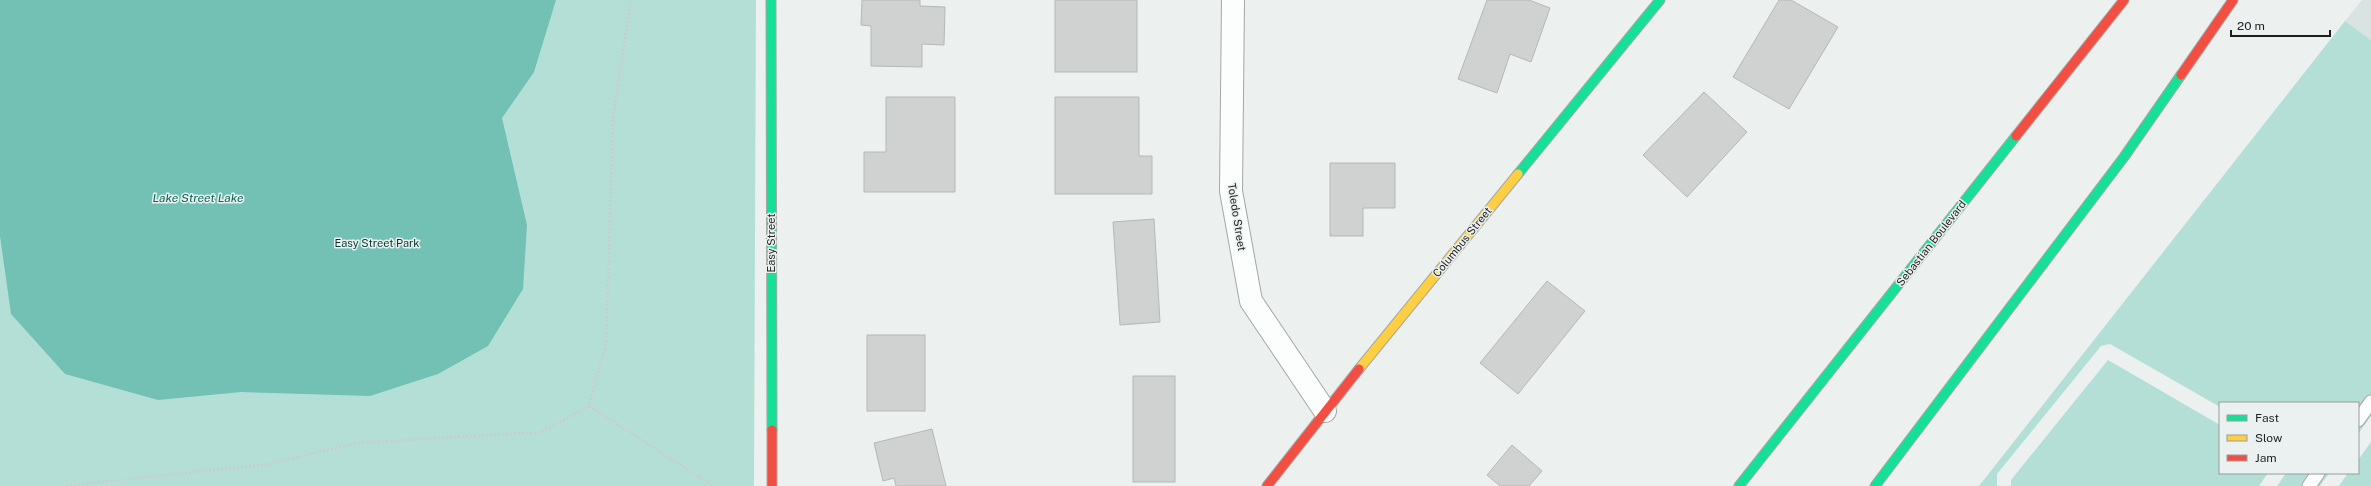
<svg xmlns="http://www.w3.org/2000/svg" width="2371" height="486" viewBox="0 0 2371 486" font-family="'Public Sans',sans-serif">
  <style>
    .built { fill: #d9e3e1 }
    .green { fill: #b4dfd7 }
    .water { fill: #73c0b4 }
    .building { fill: #cfd2d1; stroke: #b6b8b7 }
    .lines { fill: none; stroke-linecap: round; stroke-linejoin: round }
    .lane-casing { stroke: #a5a7a7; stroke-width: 15 }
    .street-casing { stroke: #a5a7a7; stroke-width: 24 }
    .fast-casing { stroke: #a5a7a7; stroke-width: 11 }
    .slow-casing { stroke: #a5a7a7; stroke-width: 11 }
    .jam-casing { stroke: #a5a7a7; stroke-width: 11 }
    .path { stroke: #cbcdcc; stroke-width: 2.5; stroke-dasharray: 2 2; stroke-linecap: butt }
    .lane { stroke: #fcfdfd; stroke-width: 13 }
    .street { stroke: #fcfdfd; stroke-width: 22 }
    .fast { stroke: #16e098; stroke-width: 9 }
    .slow { stroke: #ffcf43; stroke-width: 9 }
    .jam { stroke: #f24e42; stroke-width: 9 }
    .labels { text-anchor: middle; stroke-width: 3; stroke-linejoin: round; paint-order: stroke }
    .street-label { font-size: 11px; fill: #1e201f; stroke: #ebf1f0 }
    .park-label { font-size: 11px; fill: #033730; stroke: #ebf1f0 }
    .water-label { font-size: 12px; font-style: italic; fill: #076258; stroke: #ebf1f0 }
  </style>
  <rect width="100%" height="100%" fill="#ecf0ef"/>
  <polygon class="built" points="2362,0 2371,0 2371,40 2345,21"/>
  <g class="green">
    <polygon points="0,0 756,0 754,486 0,486"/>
    <polygon points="2345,21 2371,40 2371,416 2358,434 2358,403 2220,403 2220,407 2110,344 2101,346 1997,474 1997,486 1979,486"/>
    <polygon points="2108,360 2220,425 2220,473 2268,473 2259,486 2011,486 2011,480"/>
    <polygon points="2371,442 2371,486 2339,486 2348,473 2358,473 2358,460"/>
    <polygon points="2286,473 2329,473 2320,486 2277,486"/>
  </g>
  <polygon class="water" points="0,0 556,0 534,72 502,118 527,225 523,289 488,346 438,374 370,396 241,392 158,400 65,374 11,314 0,236"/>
  <g class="building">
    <polygon points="862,0 920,0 920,6 945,7 944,45 922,44 922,67 871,66 871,26 861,25"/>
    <rect x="1055" y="0" width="82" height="72"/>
    <polygon points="1487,0 1529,0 1550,8 1531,62 1510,54 1497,93 1458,79"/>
    <polygon points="1779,0 1791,0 1838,27 1789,109 1733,77"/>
    <polygon points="1704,92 1747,132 1687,197 1643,155"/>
    <polygon points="886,97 955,97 955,192 864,192 864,152 886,152"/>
    <polygon points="1055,97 1139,97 1139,156 1152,156 1152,194 1055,194"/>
    <polygon points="1330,163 1395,163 1395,208 1363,208 1363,236 1330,236"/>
    <polygon points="1154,219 1160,322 1120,325 1113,222"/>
    <polygon points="1547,281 1585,311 1518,394 1480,363"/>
    <rect x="867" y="335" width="58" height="76"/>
    <rect x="1133" y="376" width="42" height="106"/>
    <polygon points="932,429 946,486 896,486 894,478 883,481 874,443"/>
    <polygon points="1512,445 1542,471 1529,486 1500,486 1487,475"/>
  </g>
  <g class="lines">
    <g class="lane-casing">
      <g id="lane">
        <polyline points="2358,420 2371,402"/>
        <polyline points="2309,486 2318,473"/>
      </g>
    </g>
    <g class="street-casing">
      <polyline id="street" points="1233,0 1231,191 1251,301 1325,411"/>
    </g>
    <g class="fast-casing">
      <g id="fast">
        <polyline points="771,0 772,430"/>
        <polyline points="1518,174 1660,0"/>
        <polyline points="1739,486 2016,136"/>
        <polyline points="1875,486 2124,157 2181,75"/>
      </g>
    </g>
    <g class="slow-casing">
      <polyline id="slow" points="1359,369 1518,174"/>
    </g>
    <g class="jam-casing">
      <g id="jam">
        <polyline points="2181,75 2233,0"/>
        <polyline points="2016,136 2124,0"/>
        <polyline points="772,430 772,486"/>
        <polyline points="1267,486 1359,369"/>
      </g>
    </g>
    <g class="path">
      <polyline points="589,406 713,486"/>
      <polyline points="66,486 269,464 356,443 541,432 589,406 606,343 613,118 631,0"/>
    </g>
    <use href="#lane" class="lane"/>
    <use href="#street" class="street"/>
    <use href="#fast" class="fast"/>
    <use href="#slow" class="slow"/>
    <use href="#jam" class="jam"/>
  </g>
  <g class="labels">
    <g class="street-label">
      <text transform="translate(1237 217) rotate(81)" y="4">Toledo Street</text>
      <text transform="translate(1462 242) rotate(-51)" y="4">Columbus Street</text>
      <text transform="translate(771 243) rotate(-90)" y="4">Easy Street</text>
      <text transform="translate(1931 243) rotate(-52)" y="4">Sebastian Boulevard</text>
    </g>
    <g class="park-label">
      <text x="377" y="247">Easy Street Park</text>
    </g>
    <g class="water-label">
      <text x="198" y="202">Lake Street Lake</text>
    </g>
  </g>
  <rect x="2219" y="402" width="140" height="72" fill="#ebf1f0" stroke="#999d9c"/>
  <rect x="2227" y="415" width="20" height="6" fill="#16e098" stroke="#999d9c"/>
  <text x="2255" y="422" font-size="12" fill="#1e201f">Fast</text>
  <rect x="2227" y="435" width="20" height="6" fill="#ffcf43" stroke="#999d9c"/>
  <text x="2255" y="442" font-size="12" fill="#1e201f">Slow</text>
  <rect x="2227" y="455" width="20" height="6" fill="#f24e42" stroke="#999d9c"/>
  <text x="2255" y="462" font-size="12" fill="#1e201f">Jam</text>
  <path d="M2231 30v6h99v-6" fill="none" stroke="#1e201f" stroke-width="2"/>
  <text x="2237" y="30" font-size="12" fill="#1e201f" stroke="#ebf1f0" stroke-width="3" paint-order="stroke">20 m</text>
</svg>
